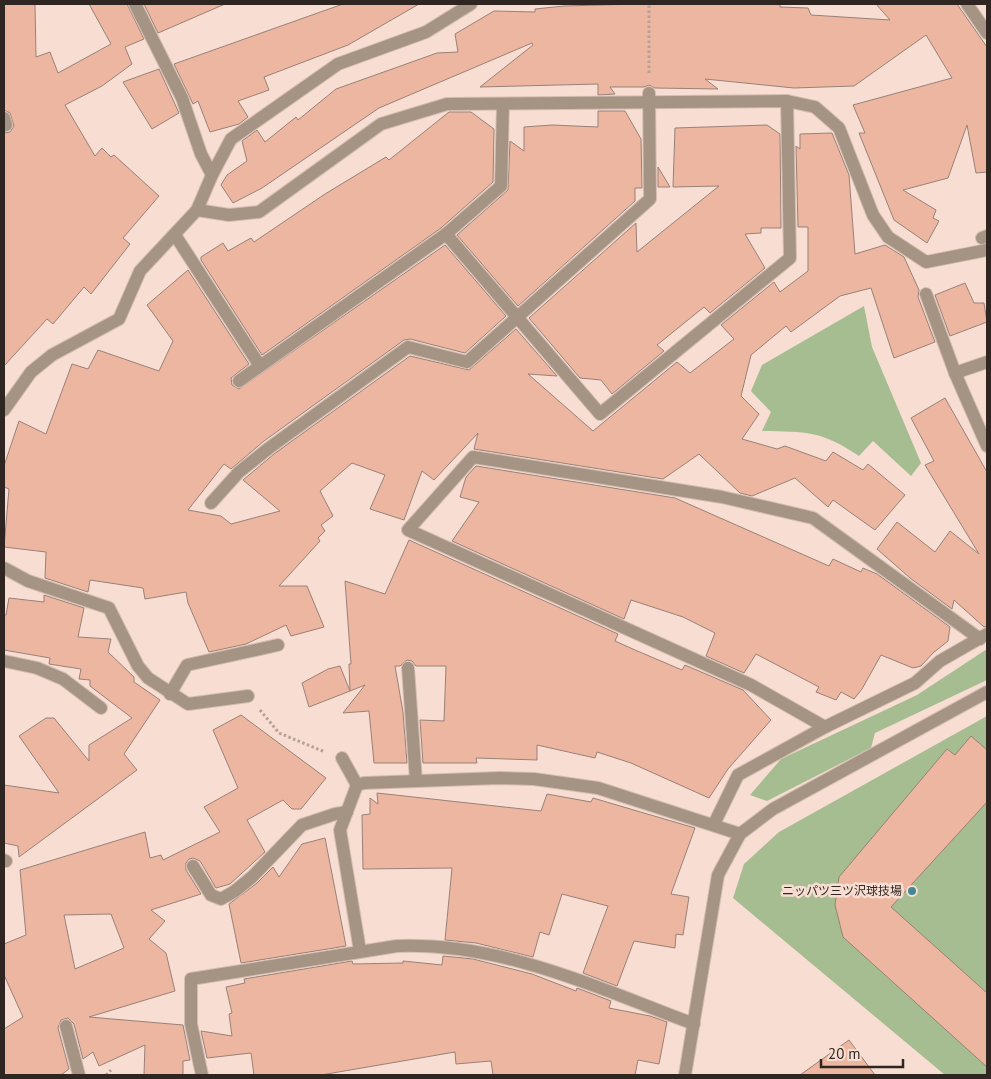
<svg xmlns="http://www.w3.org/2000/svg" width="991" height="1079" viewBox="0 0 991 1079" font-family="'PT Sans','Noto Sans JP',sans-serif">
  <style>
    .green { fill: #a6bd91 }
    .building { fill: #edb6a0; stroke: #998178; fill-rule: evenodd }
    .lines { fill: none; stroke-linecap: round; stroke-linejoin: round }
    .minor-casing { stroke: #d4bdb2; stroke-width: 14 }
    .path { stroke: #b5a197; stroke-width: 3; stroke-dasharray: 2.5 2.5; stroke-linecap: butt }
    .minor { stroke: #a59483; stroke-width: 12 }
    .poi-dot { fill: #438995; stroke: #f8ded2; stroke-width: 2 }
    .labels { text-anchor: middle; stroke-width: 5; stroke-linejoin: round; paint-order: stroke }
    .poi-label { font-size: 12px; fill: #2f2621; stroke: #f8ded2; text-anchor: end }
  </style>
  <rect width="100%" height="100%" fill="#f8ded2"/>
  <g class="green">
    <path d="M864 306 872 347 921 463 911 476 873 441 859 456C820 430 807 432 762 431L771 412 751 391 762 365Z"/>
    <polygon points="987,649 987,680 875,733 871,748 767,801 750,795 781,759 917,695"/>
    <polygon points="987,716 987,1075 945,1075 733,898 744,864 779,832"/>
  </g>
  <g class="building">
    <polygon points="4,4 35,4 36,57 50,52 58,73 111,44 89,4 127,4 144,39 125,47 132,64 102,86 65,105 95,156 102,148 111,157 114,155 159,196 123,238 130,244 91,294 84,287 53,324 47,319 4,366 4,133 10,132 14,126 10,113 4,110"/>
    <polygon points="144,4 225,4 158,33"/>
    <polygon points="343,4 419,4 348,45 264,77 269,90 238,101 248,117 239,124 210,132 198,101 193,104 174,64"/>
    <polygon points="638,4 780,4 780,7 808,8 811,15 890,20 876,4 957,4 987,47 987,172 976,173 967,125 948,178 903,190 936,210 933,218 939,221 927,243 894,220 859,133 865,133 853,105 952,78 926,35 854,86 794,88 705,79 718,89 655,88 649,85 644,87 610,87 615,94 598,95 598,84 480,87 533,45 532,43 379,108 262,188 233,203 221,185 227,175 247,161 242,141 257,130 265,142 296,117 298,120 336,89 437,53 458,52 455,34 494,11 535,12 535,9 564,6"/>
    <polygon points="159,69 179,113 152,129 123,82"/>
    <polygon points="598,111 625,111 641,139 642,188 635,188 635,201 518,306 457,235 508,190 510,141 524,151 524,127 552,125 598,127"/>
    <polygon points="449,112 471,112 494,129 493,182 441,228 262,355 201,260 201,257 223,243 228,251 251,238 254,242 325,194 386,157 389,160"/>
    <polygon points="767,125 780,134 781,228 761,228 761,233 745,234 765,268 710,313 704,307 657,345 664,351 612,394 601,380 580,378 529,318 636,223 637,252 719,186 673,187 675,128"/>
    <polygon points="832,133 849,175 855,254 885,245 904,257 919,290 918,297 935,342 894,358 871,288 840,296 791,332 786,326 751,355 741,396 759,414 742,439 777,449 785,446 826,461 833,452 863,470 868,464 905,495 875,530 833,500 828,507 795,478 752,496 740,493 699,454 663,479 474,449 478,433 434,480 422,471 404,520 370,509 385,475 352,463 320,491 333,516 321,525 325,531 318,538 320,541 279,586 307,586 324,627 291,636 286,625 246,644 209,652 188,603 186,592 145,599 143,588 90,580 88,592 45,578 46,552 4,547 9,489 4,487 4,466 19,421 46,434 72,364 88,369 98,350 159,371 173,341 147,305 188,270 249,364 231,378 232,385 239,389 445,245 506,316 465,353 410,339 404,340 264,441 231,469 224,464 188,510 221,516 231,524 280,511 243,480 274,454 410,356 469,370 516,329 557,376 528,374 593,431 677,362 690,373 734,339 721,325 774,282 780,292 808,271 808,227 798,227 796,146 800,149 800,134"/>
    <polygon points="658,167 670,187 658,187"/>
    <polygon points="965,283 974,303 984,303 987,322 950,336 935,295"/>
    <polygon points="945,398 987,472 987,626 984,627 954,600 952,609 910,578 877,549 897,522 935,552 950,531 979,554 925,465 934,461 911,418"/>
    <polygon points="476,466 675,498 829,566 833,559 861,572 863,568 877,574 950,627 948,641 933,653 921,666 913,668 881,655 862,689 854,699 841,692 836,700 816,692 819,687 756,654 744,673 706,656 715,633 683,617 631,600 624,619 452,541 479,502 460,497 466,477"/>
    <polygon points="409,540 618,634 615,641 635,650 682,670 685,665 743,690 771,720 728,769 709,798 631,763 597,752 595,758 537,745 537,760 476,758 477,763 423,763 420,720 444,721 446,666 416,666 412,661 407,660 400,666 395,666 403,712 407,763 374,763 369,711 343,713 365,685 350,691 349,664 351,664 345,581 385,594"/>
    <polygon points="44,595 84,608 78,637 111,639 108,652 134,677 134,682 160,700 124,754 137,770 19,857 18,846 4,843 4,785 59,793 19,736 46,718 54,718 89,761 89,745 132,718 90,686 90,680 79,679 81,669 49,664 50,658 4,650 4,615 6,615 9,598 44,602"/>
    <polygon points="340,666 350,691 309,707 302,683 328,669"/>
    <path d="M241 715 326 778 301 809H292L283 800 247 820 265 852 230 884 216 888 200 861 193 858 189 859 186 863V870L201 894 151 910 165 921 149 939 166 953 175 991 89 1017 183 1025 190 1060 183 1061V1075H144L145 1045 99 1066 93 1052 83 1059 74 1024 68 1018 61 1020 58 1028 69 1069 61 1075H4V1029L23 1017 4 975V944L26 935 20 870 145 832 150 858 161 855 163 860 220 832 204 807 238 788 213 730ZM111 914 124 948 75 969 64 915Z"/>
    <polygon points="971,736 987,750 987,802 891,907 987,993 987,1067 843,937 835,905 839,877 947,749 955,755"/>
    <polygon points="377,793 541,811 547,794 591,802 593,798 695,828 671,894 689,897 683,935 676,934 675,948 634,941 617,986 583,973 608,906 562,894 549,935 540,932 533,957 476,943 445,940 452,868 363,869 362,815 370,814 370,798 378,804"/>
    <polygon points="325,838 346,946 241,963 229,904 257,883 273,867 279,877 302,844"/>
    <polygon points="443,956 473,959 532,974 576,991 577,988 611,1001 609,1008 650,1016 667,1022 659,1064 638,1060 635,1075 493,1075 491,1061 456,1064 455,1052 321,1075 254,1075 251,1053 207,1058 201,1031 232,1036 229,1014 232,1013 226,987 245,983 244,979 352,961 353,964 403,963 403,961 442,965"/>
    <polygon points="849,1040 875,1075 800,1075"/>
  </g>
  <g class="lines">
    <g class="minor-casing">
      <g id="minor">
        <polyline points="135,4 182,98 201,154 212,175"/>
        <polyline points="967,4 987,33"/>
        <polyline points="503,104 501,186 446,234 600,414 790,258 787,101"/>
        <polyline points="4,118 6,125 4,125"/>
        <polyline points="197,210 229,215 259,212 381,124 447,104 787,101 815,107 839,128 873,215 888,237 926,262 987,250"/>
        <polyline points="175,235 260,366"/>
        <polyline points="982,238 987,236"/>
        <polyline points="926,294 955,373 987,446"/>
        <polyline points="955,373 987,362"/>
        <polyline points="239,381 446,234"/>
        <polyline points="4,410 31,372 52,355 119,319 140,271 197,210 212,175 231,139 338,64 426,32 471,4"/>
        <polyline points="211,503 239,472 269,448 408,347 467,362 650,199 649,93"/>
        <polyline points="4,568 28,581 109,608 138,666 148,678 188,704 248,696"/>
        <polyline points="4,661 37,668 63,679 101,708"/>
        <polyline points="408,668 416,781"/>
        <polyline points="170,694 187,665 278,645"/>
        <polyline points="825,727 751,685 408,530 473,457 722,497 813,518 980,639"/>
        <polyline points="342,758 357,785 364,783 499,778 534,779 598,788 740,834"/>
        <polyline points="357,785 340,830 360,951"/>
        <polyline points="714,824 738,775 825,727 915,683 940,661 987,634"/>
        <polyline points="4,860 6,861"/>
        <polyline points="193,866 211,895 221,899 235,891 252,877 302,825 335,814 347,812"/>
        <polyline points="66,1026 79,1075"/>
        <path d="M202 1075 191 1024V979L397 946C502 942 597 988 694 1024"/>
        <polyline points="685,1075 718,875 740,834 773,809 987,692"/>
      </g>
    </g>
    <g class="path">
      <polyline points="649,73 649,4"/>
      <polyline points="260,710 279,733 325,752"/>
      <polyline points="106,1075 111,1070"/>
    </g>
    <use href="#minor" class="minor"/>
  </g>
  <circle class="poi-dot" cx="912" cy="891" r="5"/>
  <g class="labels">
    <g class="poi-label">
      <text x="902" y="895">ニッパツ三ツ沢球技場</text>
    </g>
  </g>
  <rect width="991" height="1079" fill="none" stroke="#2f2621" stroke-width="10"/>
  <path d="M821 1059v8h82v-8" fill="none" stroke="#2f2621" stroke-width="2.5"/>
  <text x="828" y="1059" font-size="15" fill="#2f2621" stroke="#f8ded2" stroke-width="4" paint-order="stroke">20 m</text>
</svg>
